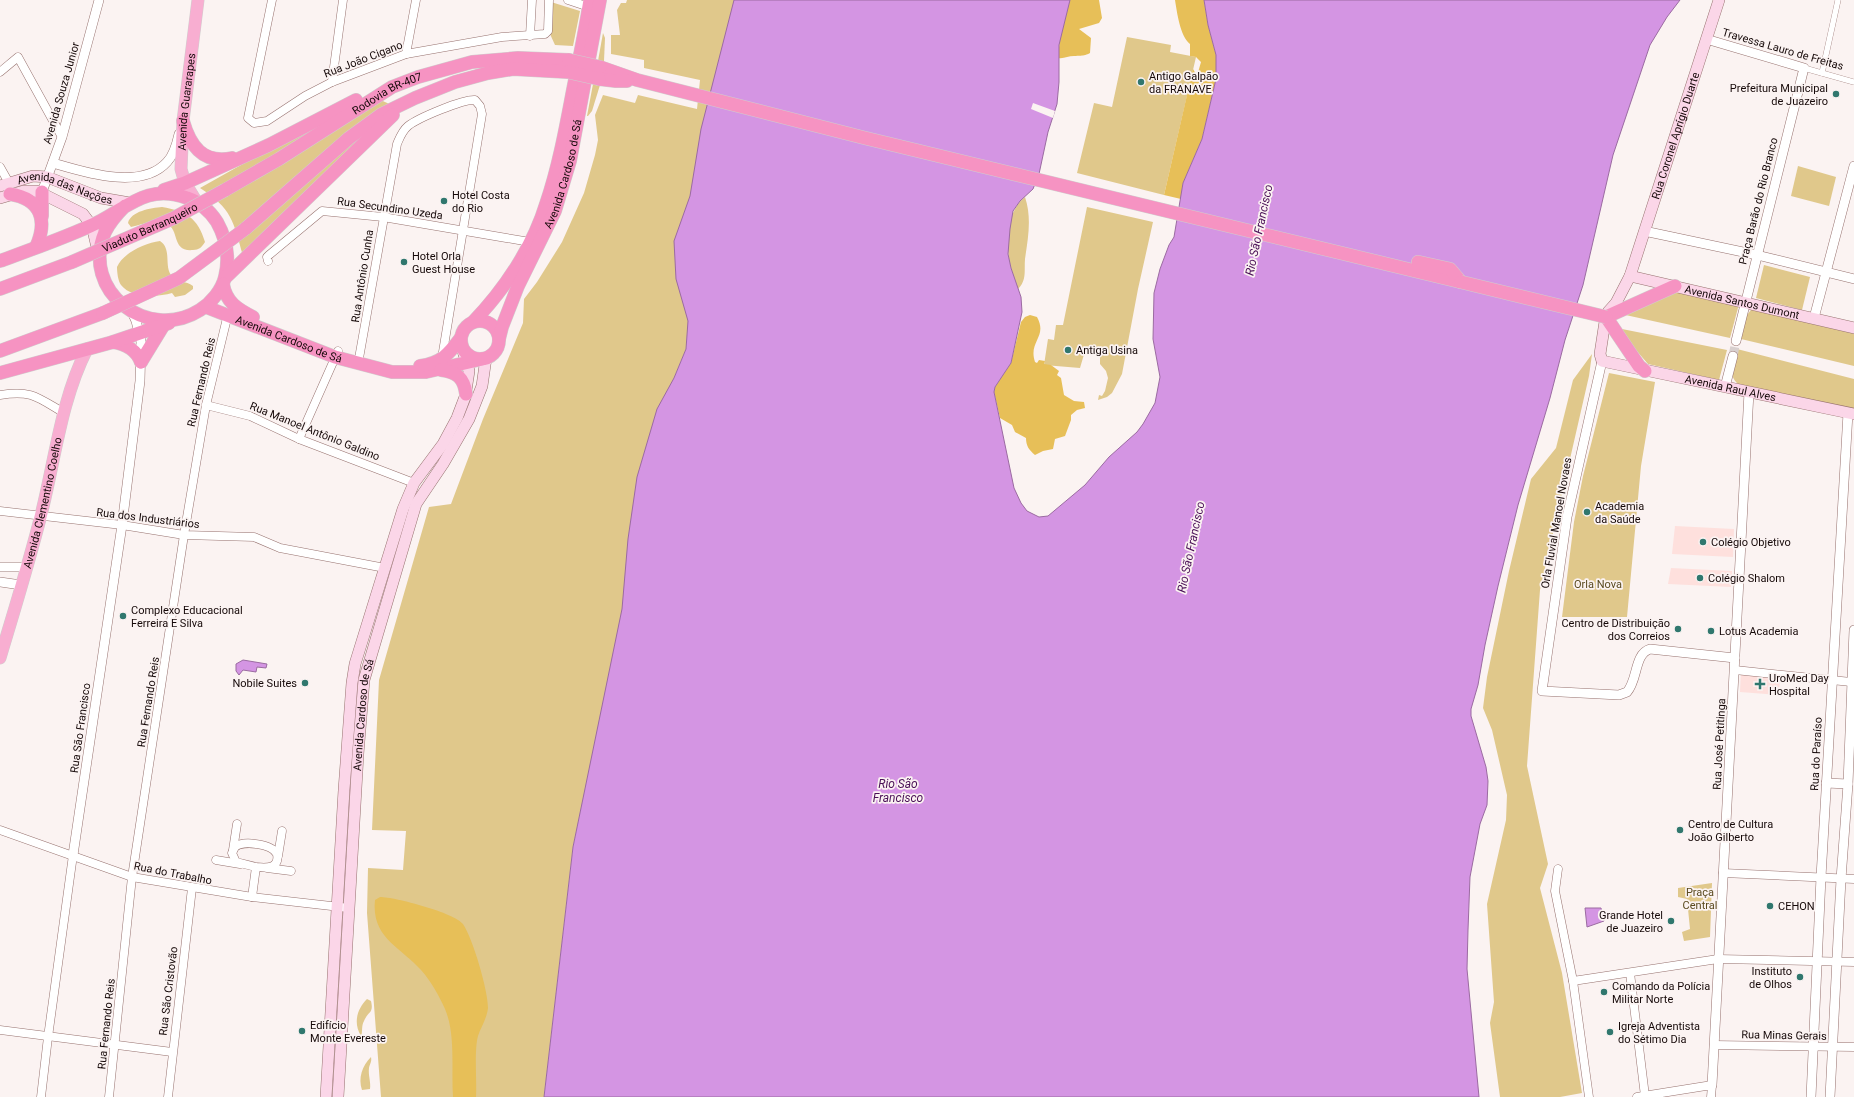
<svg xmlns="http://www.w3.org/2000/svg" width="1854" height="1097" viewBox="0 0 1854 1097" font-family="Roboto,sans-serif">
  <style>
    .built { fill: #fee0dd }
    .green { fill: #e0c88b }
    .forest { fill: #e7bf58 }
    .water { fill: #d495e3; stroke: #9b6ba1 }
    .pier { fill: #fbf3f2 }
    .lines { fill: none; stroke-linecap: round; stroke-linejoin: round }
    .tertiary-tunnel { stroke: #d8d0cf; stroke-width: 9; stroke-dasharray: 9 4.5; stroke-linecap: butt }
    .pedestrian-casing { stroke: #97726f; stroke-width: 6 }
    .minor-casing { stroke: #97726f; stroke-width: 9 }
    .tertiary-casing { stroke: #97726f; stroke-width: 10 }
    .secondary-casing { stroke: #97726f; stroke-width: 12 }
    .primary-casing { stroke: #d0cece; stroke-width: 13 }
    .trunk-casing { stroke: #d0cece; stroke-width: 14 }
    .pedestrian { stroke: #fff; stroke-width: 5.5 }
    .minor { stroke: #fff; stroke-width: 8 }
    .tertiary { stroke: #fff; stroke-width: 9 }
    .secondary { stroke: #fbd6e8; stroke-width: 11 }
    .primary { stroke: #f8aed1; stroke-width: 12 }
    .trunk { stroke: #f693c2; stroke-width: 13 }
    .trunk-bridge-casing { stroke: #d0cece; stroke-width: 14; stroke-linecap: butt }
    .trunk-bridge { stroke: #f693c2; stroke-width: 13 }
    .poi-dot { fill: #30776e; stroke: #fbf3f2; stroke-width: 1.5 }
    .labels { text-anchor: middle; stroke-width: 3.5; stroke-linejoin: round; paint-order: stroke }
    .street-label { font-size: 11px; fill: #150808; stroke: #fbf3f2 }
    .poi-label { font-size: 11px; fill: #150808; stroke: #fbf3f2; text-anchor: start }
    .park-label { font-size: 11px; fill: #5a4a1f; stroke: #fbf3f2 }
    .water-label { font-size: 12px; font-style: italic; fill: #4a1057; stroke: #fbf3f2 }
  </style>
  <rect width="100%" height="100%" fill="#fbf3f2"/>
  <g class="built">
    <polygon points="1675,526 1734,529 1733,557 1672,554"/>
    <polygon points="1671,568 1732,571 1731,587 1668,584"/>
    <polygon points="1741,670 1780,676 1779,695 1740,692"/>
  </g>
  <g class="green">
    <polygon points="627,0 787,0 687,336 686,349 674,378 573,847 544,1097 381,1097 367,913 368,868 403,870 406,831 372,830 379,680 429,507 451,504 483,419 523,323 524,299 537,282 562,242 584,193 595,155 598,140 595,115 603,95 635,103 638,95 697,109 700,80 644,68 644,60 611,54 611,35 620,35 617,10 621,3 626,3"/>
    <polygon points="551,2 580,11 573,46 555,45 550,34"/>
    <polygon points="603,33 605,38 604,61 598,61"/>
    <polygon points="1127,37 1171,45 1170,52 1196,57 1164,195 1077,173 1094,103 1112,107"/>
    <polygon points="593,84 600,85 592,111 588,116 587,116"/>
    <path d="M372 96 398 108 243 256C233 220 232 209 200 188L264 152Z"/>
    <polygon points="1798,166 1836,177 1829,206 1791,196"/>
    <path d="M1025 197C1032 218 1028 238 1025 259 1024 271 1027 280 1018 289 1016 282 1013 275 1011 268 1005 247 1006 211 1025 197Z"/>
    <path d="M162 207C186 211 198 218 205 242 202 247 199 250 193 250 171 252 180 230 167 224 156 218 142 225 131 227L128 223C131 211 151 208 162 207Z"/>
    <polygon points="1087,207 1153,222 1138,289 1122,374 1112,393 1107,397 1098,400 1099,395 1102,396 1105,391 1108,378 1106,371 1100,364 1100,357 1093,350 1085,351 1080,368 1044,365 1048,339 1054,340 1056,325 1063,325"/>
    <path d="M160 241C172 249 164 265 171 275 177 284 186 280 193 286V289L185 295 175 297 172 293C158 297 132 299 121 285 118 281 117 272 117 267 123 253 145 243 160 241Z"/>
    <polygon points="1764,265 1810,277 1802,310 1756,298"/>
    <polygon points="1673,290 1739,304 1730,338 1621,314"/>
    <polygon points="1751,310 1760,310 1854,331 1854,366 1741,339 1746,316"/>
    <polygon points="1617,328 1727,350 1719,380 1648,364"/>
    <path d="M1737 349 1854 379V411L1740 386C1726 374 1733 364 1737 349Z"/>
    <polygon points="1592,354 1589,376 1540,590 1527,766 1548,864 1540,888 1562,973 1582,1093 1560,1097 1500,1097 1490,1023 1494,1002 1487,904 1506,820 1507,795 1492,730 1483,708 1487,677 1509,571 1531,479 1556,448 1573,380"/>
    <polygon points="1609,373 1655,382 1641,466 1627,617 1562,617 1574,522 1583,476"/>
    <polygon points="1712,883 1710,937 1684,941 1682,932 1690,929 1687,899 1678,897 1678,888"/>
    <path d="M367 999 371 1001C374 1014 368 1011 364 1021 361 1026 363 1032 361 1036 353 1023 357 1009 367 999Z"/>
    <path d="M371 1057C372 1062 370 1063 369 1068 368 1075 371 1082 370 1089L362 1090C358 1078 362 1066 371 1057Z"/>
  </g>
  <g class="forest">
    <path d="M1070 0H1099L1102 18 1099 23 1079 29 1091 38 1090 53C1082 57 1082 55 1074 56 1068 56 1064 59 1058 58L1060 37Z"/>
    <path d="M1175 0H1204L1208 25 1216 55V79L1202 139 1183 183 1181 199 1164 195 1193 69 1197 76 1201 62 1196 57 1190 56V44C1180 36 1177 12 1175 0Z"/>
    <path d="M1030 315 1037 317C1048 337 1028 341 1035 362L1037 363 1039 360 1045 361 1044 364 1051 365 1059 371 1057 375 1061 378 1064 395 1074 401 1084 402 1085 408 1077 410 1071 415V420L1065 436 1055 439 1053 449 1043 451 1035 455C1029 450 1026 446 1026 438L1015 432 1012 425 1000 418 994 392 995 387 1011 363 1021 322 1025 317Z"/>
    <path d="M380 897C395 897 455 913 463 924 473 939 488 990 488 1008 487 1018 481 1027 478 1036 474 1051 477 1081 476 1097H453C451 1069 456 1035 445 1009 439 996 431 981 421 970 401 947 371 938 375 900Z"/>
  </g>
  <g class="water">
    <polygon points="734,0 1070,0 1059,45 1059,82 1057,104 1048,132 1039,174 1033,189 1020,201 1013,211 1010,229 1008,254 1011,268 1021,297 1022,312 1011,363 995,387 994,392 1014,488 1021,503 1027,511 1039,517 1048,516 1085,485 1109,457 1137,432 1143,424 1155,403 1160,377 1153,339 1154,293 1160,269 1169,245 1174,237 1183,183 1202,139 1216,79 1216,55 1208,25 1204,0 1680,0 1667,17 1650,45 1613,155 1583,285 1565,340 1550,398 1518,505 1498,586 1485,645 1478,685 1471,709 1471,716 1486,767 1488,781 1487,805 1480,824 1470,877 1468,930 1467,969 1479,1097 544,1097 573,847 622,609 628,539 637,477 657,409 674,378 686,349 688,321 676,279 674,241 690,196 701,129"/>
    <polygon points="243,660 267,664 266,668 257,667 256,672 243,670 239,675 236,671 236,664"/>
    <polygon points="1585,908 1601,908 1604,921 1587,927"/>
  </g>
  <polygon class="pier" points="1033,103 1055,111 1053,118 1031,109"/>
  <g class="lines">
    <polyline class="tertiary-tunnel" points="1733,356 1736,341"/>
    <g class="pedestrian-casing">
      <g id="pedestrian">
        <polyline points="1804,68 1854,82"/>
        <polyline points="1822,73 1838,0"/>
      </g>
    </g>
    <g class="minor-casing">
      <g id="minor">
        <polyline points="272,0 248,118 254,123 267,121 305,96 332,82 406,54 502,37 545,34 548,31 549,0"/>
        <polyline points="568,0 589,7"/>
        <polyline points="530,36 532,0"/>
        <polyline points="406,54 416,0"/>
        <polyline points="0,72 18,57 62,137"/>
        <polyline points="332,82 343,0"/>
        <polyline points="0,167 9,183"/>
        <polyline points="268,261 267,257 269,255 322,211 383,217 530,242"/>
        <path d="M358 364 397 144C400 137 402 131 408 126 418 118 463 99 475 100L480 106 482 114 442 358"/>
        <path d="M0 395C32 390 37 397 64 413"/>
        <polyline points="206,405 250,416 299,439 414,483"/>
        <polyline points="299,439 338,351"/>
        <polyline points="0,511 122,525 184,535 254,537 280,548 385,568"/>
        <polyline points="1735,670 1851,682"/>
        <polyline points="0,830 132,877 252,897 349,908"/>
        <polyline points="233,850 237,824"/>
        <polyline points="278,856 282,831"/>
        <polyline points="216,860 240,864"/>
        <polyline points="267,868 291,871"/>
        <polyline points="1558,869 1555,891 1573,981 1589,1097"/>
        <polyline points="1723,873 1854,879"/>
        <path d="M252 897 256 867C266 868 280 869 277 854 272 844 243 840 235 847L232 853 236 862 256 867"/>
        <polyline points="1630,973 1645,1096"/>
        <polyline points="1573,981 1718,959 1854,962"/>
        <polyline points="0,1030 172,1052"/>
        <polyline points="1714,1045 1854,1047"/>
        <polyline points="41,1097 48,1037 73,855"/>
        <polyline points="109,1097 132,877 184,535 206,405 228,314"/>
        <polyline points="168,1097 192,888"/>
        <polyline points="1637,1097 1712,1085 1711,1097"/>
      </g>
    </g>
    <g class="tertiary-casing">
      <g id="tertiary">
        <polyline points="1706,39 1804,68 1736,341"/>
        <path d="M53 163C84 172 141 191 167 162 174 155 177 143 179 134"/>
        <polyline points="42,192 62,137 99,0"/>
        <polyline points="1644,231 1757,255 1854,279"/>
        <polyline points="1814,318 1854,166"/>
        <path d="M1602 361 1567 517 1542 691 1619 695 1627 692C1638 680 1634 654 1650 649L1735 658"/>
        <polyline points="1725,387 1733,356"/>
        <polyline points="0,567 26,567"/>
        <polyline points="0,582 21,585"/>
        <polyline points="1826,783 1848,784"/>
        <polyline points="73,855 122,525 140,381 141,340 136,321 132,312"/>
        <polyline points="1712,1085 1749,392"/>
        <polyline points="1811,1097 1821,877 1848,413"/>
        <polyline points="1830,1097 1841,879 1848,784 1854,630"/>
      </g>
    </g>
    <g class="secondary-casing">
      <g id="secondary">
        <path id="s1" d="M0 186 33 176 47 177 101 198 130 203"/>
        <polyline points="0,198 24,191 37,191 83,214 92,226 99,256"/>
        <path id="s2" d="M1630 276 1854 328"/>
        <path id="s3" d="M1608 312 1616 303 1630 276 1719 0"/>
        <path id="s4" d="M1606 315 1600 354 1602 361 1854 414"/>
        <polyline points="326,1097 344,790 352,683 355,664 403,509 414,483 443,444 457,418 465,397 469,371 463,351"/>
        <path id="s5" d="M338 1097 358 754 364 680 416 504 443 464 469 419 482 386 486 358"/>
      </g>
    </g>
    <g class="primary-casing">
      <g id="primary">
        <path id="s6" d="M196 201 185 183 181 169 183 121 198 0"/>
        <path id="s7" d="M0 658C14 611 29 563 41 515 55 460 61 400 87 349"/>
      </g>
    </g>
    <g class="trunk-casing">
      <g id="trunk">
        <polyline points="600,67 637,80 865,138 1461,282"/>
        <polyline points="599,79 616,81 627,81"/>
        <path d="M183 121C190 146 203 164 232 158"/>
        <polyline points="164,190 185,183 269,145 356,100"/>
        <path id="s8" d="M225 190 279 159 392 87 418 77 472 62 518 58 569 60"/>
        <polyline points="42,192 42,216"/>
        <path d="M10 194C41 199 48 220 36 247"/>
        <polyline points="245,229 349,138 382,114 415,98 455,82 488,73 513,69 568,72"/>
        <path d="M0 261C30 250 61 239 90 226 125 211 145 182 187 198 199 202 210 211 217 222 227 240 230 257 225 277 222 290 211 303 200 310 148 343 80 291 105 232 110 222 117 214 125 206"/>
        <polyline points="1418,262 1450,269 1461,282"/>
        <polyline points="225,278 393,115"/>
        <path d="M223 284C226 302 237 309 253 317"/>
        <polyline points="0,289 72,262"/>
        <path id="s9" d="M206 307 335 357 392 372H426L482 359"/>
        <circle cx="480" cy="340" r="19"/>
        <path d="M473 322C504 290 533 247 546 204 558 169 565 132 572 95 578 64 585 32 590 0"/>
        <path id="s10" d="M499 339 502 327 518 286 555 211 570 161 600 0"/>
        <path d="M113 342C126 344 137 351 141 362"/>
        <polyline points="0,351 103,313"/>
        <polyline points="141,362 163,326"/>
        <path d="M420 366C441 363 448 355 460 339"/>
        <path d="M441 370C457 372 464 378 466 394"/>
        <polyline points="1645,371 1639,366 1606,317 1675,286"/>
        <polyline points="0,373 113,342 169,323"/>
      </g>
    </g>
    <use href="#pedestrian" class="pedestrian"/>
    <use href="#minor" class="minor"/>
    <use href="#tertiary" class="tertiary"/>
    <use href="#secondary" class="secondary"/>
    <use href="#primary" class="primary"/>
    <use href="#trunk" class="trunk"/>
    <g class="trunk-bridge-casing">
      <g id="trunk-bridge">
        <polyline points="569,60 600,67"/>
        <polyline points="568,72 599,79"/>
        <path id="s11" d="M72 262 174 218 225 190"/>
        <polyline points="1461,282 1606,317"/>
        <polyline points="103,313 179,278 245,229"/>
      </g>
    </g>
    <use href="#trunk-bridge" class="trunk-bridge"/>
  </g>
  <g class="poi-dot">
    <circle cx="1141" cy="82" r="4"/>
    <circle cx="1836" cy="94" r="4"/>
    <circle cx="444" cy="201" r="4"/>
    <circle cx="404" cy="262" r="4"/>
    <circle cx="1068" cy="350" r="4"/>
    <circle cx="1587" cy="512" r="4"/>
    <circle cx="1703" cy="542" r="4"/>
    <circle cx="1700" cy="578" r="4"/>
    <circle cx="123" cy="616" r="4"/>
    <circle cx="1678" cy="629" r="4"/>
    <circle cx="1711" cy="631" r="4"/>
    <circle cx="305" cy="683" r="4"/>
    <path d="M1758 678h4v4h4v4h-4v4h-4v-4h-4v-4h4z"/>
    <circle cx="1680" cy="830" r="4"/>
    <circle cx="1770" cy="906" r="4"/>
    <circle cx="1671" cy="921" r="4"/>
    <circle cx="1800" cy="977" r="4"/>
    <circle cx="1604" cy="992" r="4"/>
    <circle cx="302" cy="1031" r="4"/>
    <circle cx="1610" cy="1032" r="4"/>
  </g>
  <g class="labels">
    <g class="street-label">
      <text transform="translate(1783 49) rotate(16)" y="4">Travessa Lauro de Freitas</text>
      <text transform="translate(363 59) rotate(-21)" y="4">Rua João Cigano</text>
      <text transform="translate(61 93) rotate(-74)" y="4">Avenida Souza Junior</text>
      <text dy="4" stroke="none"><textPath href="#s8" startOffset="189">Rodovia BR-407</textPath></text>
      <text dy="4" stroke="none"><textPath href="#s6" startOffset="103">Avenida Guararapes</textPath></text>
      <text dy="4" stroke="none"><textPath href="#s3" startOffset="190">Rua Coronel Aprígio Duarte</textPath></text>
      <text dy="4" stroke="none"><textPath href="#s10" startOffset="178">Avenida Cardoso de Sá</textPath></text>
      <text dy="4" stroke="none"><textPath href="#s1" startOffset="68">Avenida das Nações</textPath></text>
      <text transform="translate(1758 201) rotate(-76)" y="4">Praça Barão do Rio Branco</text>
      <text transform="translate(390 208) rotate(8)" y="4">Rua Secundino Uzeda</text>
      <text dy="4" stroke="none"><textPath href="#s11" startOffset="85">Viaduto Barranqueiro</textPath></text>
      <text transform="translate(362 276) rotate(-81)" y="4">Rua Antônio Cunha</text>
      <text dy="4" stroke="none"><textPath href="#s2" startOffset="115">Avenida Santos Dumont</textPath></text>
      <text dy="4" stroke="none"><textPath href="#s9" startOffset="89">Avenida Cardoso de Sá</textPath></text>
      <text transform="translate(201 382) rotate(-77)" y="4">Rua Fernando Reis</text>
      <text dy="4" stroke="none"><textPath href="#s4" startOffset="178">Avenida Raul Alves</textPath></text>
      <text transform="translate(315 431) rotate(22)" y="4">Rua Manoel Antônio Galdino</text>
      <text dy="4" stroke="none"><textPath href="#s7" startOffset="161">Avenida Clementino Coelho</textPath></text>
      <text transform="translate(148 518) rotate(7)" y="4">Rua dos Industriários</text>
      <text transform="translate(1556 523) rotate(-80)" y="4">Orla Fluvial Manoel Novaes</text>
      <text transform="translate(148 702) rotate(-81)" y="4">Rua Fernando Reis</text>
      <text dy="4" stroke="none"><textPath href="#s5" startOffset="383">Avenida Cardoso de Sá</textPath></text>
      <text transform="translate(80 728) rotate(-82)" y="4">Rua São Francisco</text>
      <text transform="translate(1719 744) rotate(-87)" y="4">Rua José Petitinga</text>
      <text transform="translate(1816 754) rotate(-87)" y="4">Rua do Paraíso</text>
      <text transform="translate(173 873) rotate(11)" y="4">Rua do Trabalho</text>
      <text transform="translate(168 991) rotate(-83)" y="4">Rua São Cristovão</text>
      <text transform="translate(106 1024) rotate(-84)" y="4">Rua Fernando Reis</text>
      <text transform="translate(1784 1035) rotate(1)" y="4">Rua Minas Gerais</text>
    </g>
    <g class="poi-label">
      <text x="1149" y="80">Antigo Galpão<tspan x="1149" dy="13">da FRANAVE</tspan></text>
      <text x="1828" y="92" text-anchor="end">Prefeitura Municipal<tspan x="1828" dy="13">de Juazeiro</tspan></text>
      <text x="452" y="199">Hotel Costa<tspan x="452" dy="13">do Rio</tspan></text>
      <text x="412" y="260">Hotel Orla<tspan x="412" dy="13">Guest House</tspan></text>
      <text x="1076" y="354">Antiga Usina</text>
      <text x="1595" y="510">Academia<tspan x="1595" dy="13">da Saúde</tspan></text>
      <text x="1711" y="546">Colégio Objetivo</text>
      <text x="1708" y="582">Colégio Shalom</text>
      <text x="131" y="614">Complexo Educacional<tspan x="131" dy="13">Ferreira E Silva</tspan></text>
      <text x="1670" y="627" text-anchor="end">Centro de Distribuição<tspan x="1670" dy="13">dos Correios</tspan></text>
      <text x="1719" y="635">Lotus Academia</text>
      <text x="1769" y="682">UroMed Day<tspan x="1769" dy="13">Hospital</tspan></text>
      <text x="297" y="687" text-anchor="end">Nobile Suites</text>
      <text x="1688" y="828">Centro de Cultura<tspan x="1688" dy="13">João Gilberto</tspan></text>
      <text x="1778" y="910">CEHON</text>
      <text x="1663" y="919" text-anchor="end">Grande Hotel<tspan x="1663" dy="13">de Juazeiro</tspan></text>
      <text x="1792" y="975" text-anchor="end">Instituto<tspan x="1792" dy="13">de Olhos</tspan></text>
      <text x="1612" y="990">Comando da Polícia<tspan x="1612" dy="13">Militar Norte</tspan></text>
      <text x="310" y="1029">Edifício<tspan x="310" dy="13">Monte Evereste</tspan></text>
      <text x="1618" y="1030">Igreja Adventista<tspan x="1618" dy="13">do Sétimo Dia</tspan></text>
    </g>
    <g class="park-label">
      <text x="1598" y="588">Orla Nova</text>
      <text x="1700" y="896">Praça<tspan x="1700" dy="13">Central</tspan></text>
    </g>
    <g class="water-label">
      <text transform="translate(1259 230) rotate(-78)" y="4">Rio São Francisco</text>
      <text transform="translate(1191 547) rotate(-78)" y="4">Rio São Francisco</text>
      <text x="898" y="788">Rio São<tspan x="898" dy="14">Francisco</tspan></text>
    </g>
  </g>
</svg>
